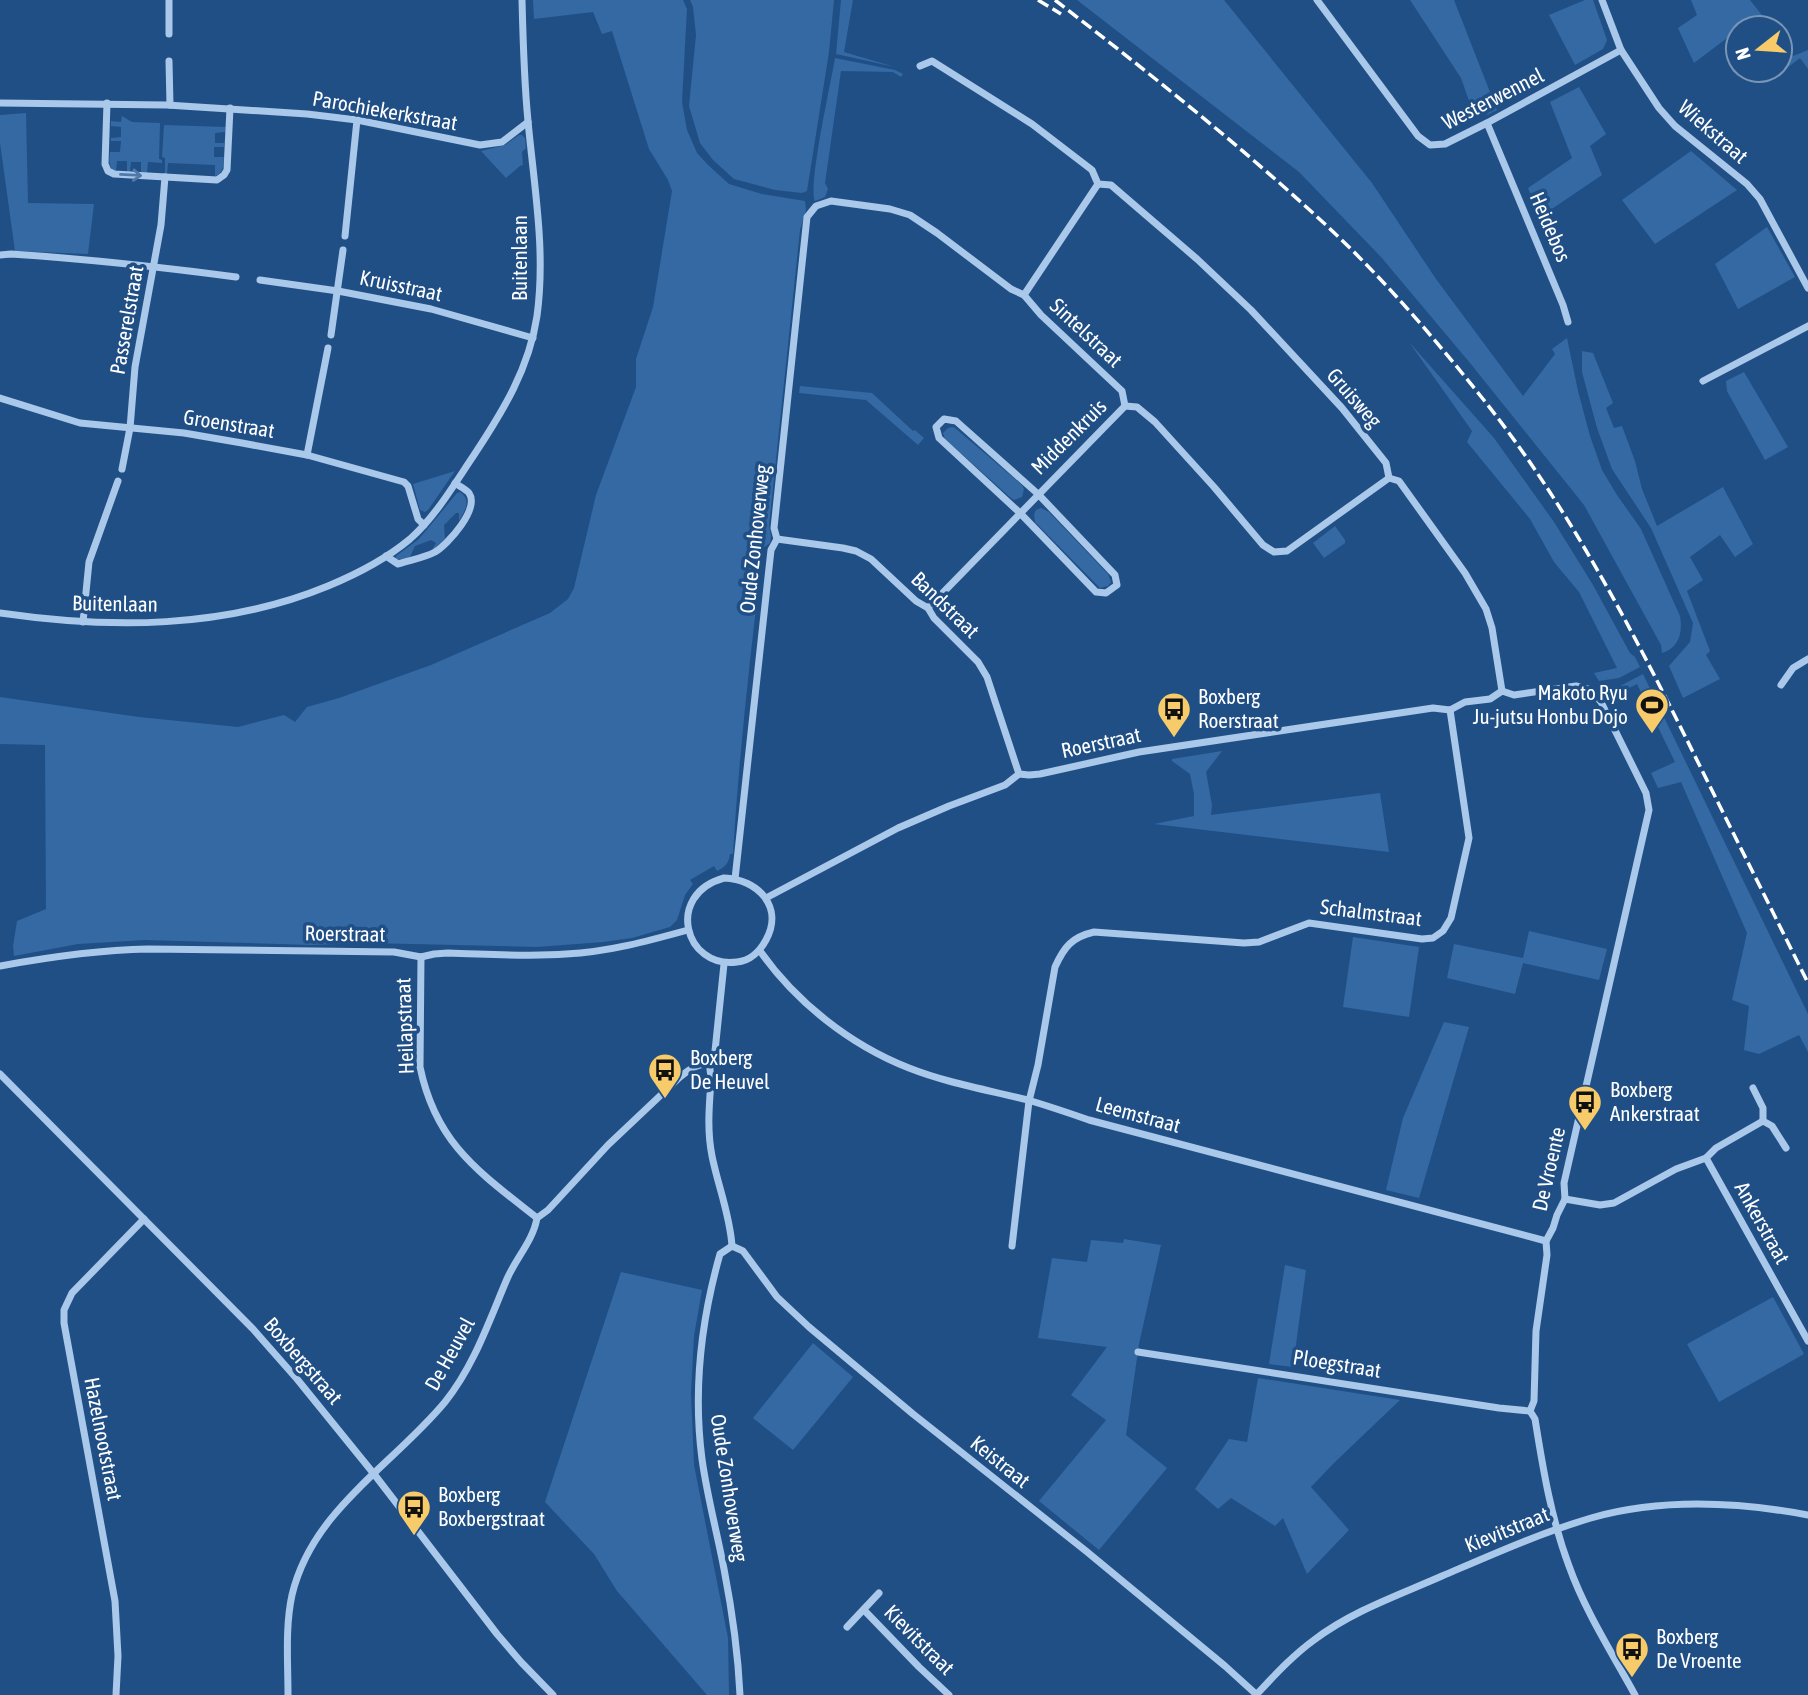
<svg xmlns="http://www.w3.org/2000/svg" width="1808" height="1695" viewBox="0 0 1808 1695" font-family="'Asap Condensed',sans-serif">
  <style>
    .green { fill: #3469a3 }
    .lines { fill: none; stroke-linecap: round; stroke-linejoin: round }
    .minor { stroke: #a9c8ea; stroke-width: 7 }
    .rail { stroke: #fff; stroke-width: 3.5; stroke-dasharray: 12 5; stroke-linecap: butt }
    .oneway { stroke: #5079a9 }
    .labels { text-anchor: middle; stroke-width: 7; stroke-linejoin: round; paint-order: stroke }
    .street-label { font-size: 21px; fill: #fff; stroke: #204f86 }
    .poi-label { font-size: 21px; fill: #fff; stroke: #204f86; text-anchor: start }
  </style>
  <rect width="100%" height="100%" fill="#204f86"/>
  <g class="green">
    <path d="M533 0H683L687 9 682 102 687 130 697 153 708 165 729 184 762 194 805 201 806 210 800 230 769 526 771 536 770 543 763 548C751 650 739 752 733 854H730C729 863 725 867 717 871L714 866 690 880 693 884 685 895 677 920 670 927 632 938 603 942 537 947 368 943 311 945 145 940 78 944 14 956 13 946 17 921 46 909 45 745 0 744V697L139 717 238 727 284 715 295 722 307 707 339 698 431 665 550 613 568 599 574 588 596 495 636 387V359L653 307 672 191 668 180 649 149 612 31 602 34 593 12 534 19Z"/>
    <polygon points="690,0 834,0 829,52 807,191 802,193 775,190 734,179 713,160 700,143 689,106 696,35 693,7"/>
    <polygon points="841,0 853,0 844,52 895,67 836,54"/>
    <path d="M1077 0H1224L1372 183 1436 279 1523 396 1555 354 1552 349 1567 338 1578 391 1590 436 1602 470 1617 495 1641 529 1680 616C1683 632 1679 648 1662 653L1661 645 1584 505 1470 363 1381 257 1299 172Z"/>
    <polygon points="1410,0 1454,0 1497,110 1487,115 1485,111 1475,118 1461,78"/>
    <polygon points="1585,0 1593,0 1607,40 1603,49 1575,65 1549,15"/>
    <polygon points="1691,0 1750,0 1772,28 1738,28 1738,45 1731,35 1694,63 1678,28 1697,15"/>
    <polygon points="1780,39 1793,56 1808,50 1808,69 1800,58 1767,83 1757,70 1780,70"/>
    <path d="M835 58 895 70 903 74 901 77 893 72 841 71 825 183 828 189 825 197 815 201C808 184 831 83 835 58Z"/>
    <polygon points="1579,87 1606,134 1590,146 1602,175 1540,217 1528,188 1572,158 1550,102"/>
    <polygon points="26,113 28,203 94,204 88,254 15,251 0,143 0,115"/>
    <path d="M122 116 132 122 160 123 159 159 162 160V163L148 162 147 173H141V162H131L130 172H127V161H117L116 172C108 167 109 161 110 152H120L121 141H111V138L121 137V127L111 126V121L121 122Z"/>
    <path d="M164 125 226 127 225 132 215 133V143H224V147H214V157H224C223 165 224 173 215 176V165L168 163 167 174H165V158L162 157Z"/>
    <polygon points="519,135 522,135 525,138 526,148 522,152 523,165 520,166 506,178 481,151 505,145"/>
    <polygon points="1691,151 1737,190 1655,244 1622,200"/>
    <polygon points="1767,227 1795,277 1738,309 1715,264"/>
    <polygon points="1409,342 1494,438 1554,522 1593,585 1630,653 1635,657 1640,667 1619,678 1599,681 1594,673 1617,668 1579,592 1554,562 1530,519 1467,442 1472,431"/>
    <polygon points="1582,351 1593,353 1613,403 1606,408 1614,428 1622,426 1635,461 1642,489 1657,526 1723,487 1753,544 1735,557 1720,535 1690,557 1703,580 1687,591 1710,651 1706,655 1720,679 1683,698 1669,666 1690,642 1693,623 1651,528 1612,469 1597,428 1582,372"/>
    <polygon points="1744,372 1788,447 1765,460 1727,391 1726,381"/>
    <polygon points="800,386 872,393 913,431 915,430 924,438 918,445 866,400 799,393"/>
    <polygon points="952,427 955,428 1022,485 1024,489 1022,497 1014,500 1011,498 945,439 943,433 948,428"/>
    <polygon points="455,471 428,510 425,512 420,510 413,484"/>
    <path d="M460 492C472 500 465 511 459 521V513H456L444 525 445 539 432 550 436 543 431 540 415 546 410 557 398 560 396 559V556L419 539 457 493Z"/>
    <polygon points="1041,508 1049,512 1108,574 1111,582 1108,586 1100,588 1097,585 1035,522 1034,514 1036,510"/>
    <polygon points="1335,526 1345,540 1345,543 1324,558 1313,543"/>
    <path d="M1643 674 1808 1014V1052L1799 1035 1759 1054 1744 1050 1749 1006 1732 1000 1747 933 1681 782 1658 788 1651 773 1675 762 1637 684 1621 692C1624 700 1618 703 1611 706L1603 690 1618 687Z"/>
    <polygon points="1222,751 1206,772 1212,805 1211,815 1380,793 1389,852 1154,824 1194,816 1194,794 1190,774 1172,761 1172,759"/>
    <polygon points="1529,931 1607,949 1599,980 1523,963 1515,994 1447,978 1454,944 1523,958"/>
    <polygon points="1353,937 1419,947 1409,1017 1343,1007"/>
    <polygon points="1444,1022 1469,1027 1419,1198 1386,1190 1403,1118"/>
    <polygon points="1124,1239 1161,1245 1139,1344 1126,1435 1167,1468 1099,1550 1039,1501 1106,1420 1071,1395 1107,1347 1038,1338 1052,1258 1087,1262 1091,1240 1123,1243"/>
    <polygon points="1285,1265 1306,1270 1293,1367 1269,1364"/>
    <polygon points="621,1272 702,1290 694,1336 691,1394 694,1465 728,1638 729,1695 707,1695 617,1591 594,1554 545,1502"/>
    <polygon points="1773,1297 1804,1354 1719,1402 1687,1344"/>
    <polygon points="813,1343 853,1377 793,1450 753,1418"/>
    <polygon points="1258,1378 1400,1400 1334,1463 1311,1487 1349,1530 1307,1574 1283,1518 1275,1526 1231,1498 1218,1509 1195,1489 1229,1439 1247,1442"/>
  </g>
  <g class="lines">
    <g class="minor">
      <polyline points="1317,0 1418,136 1430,145 1445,144 1487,123 1621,50"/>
      <polyline points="1602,0 1621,50 1659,108 1675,126 1747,184 1760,199 1808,288"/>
      <polyline points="169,34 169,0"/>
      <polyline points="169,61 170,105"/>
      <polyline points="920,66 932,61 1032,124 1092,170 1098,184 1111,185 1197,259 1251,310 1342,408 1386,463 1389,478 1399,481 1465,573 1486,609 1492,628 1502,691"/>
      <polyline points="0,103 167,105 307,114 357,120 480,145 502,142 528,122"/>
      <polyline points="107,103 105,164 108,171 114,174 217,180 224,175 227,170 230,108"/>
      <polyline points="1487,123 1563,305 1568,322"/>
      <polyline points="345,236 357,120"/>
      <path d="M0 255 11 254C87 259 161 267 236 277"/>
      <polyline points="260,280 338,291 431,309 533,338"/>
      <polyline points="1024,295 1098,184"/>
      <polyline points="331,335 343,250"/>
      <polyline points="1703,381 1808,326"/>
      <polyline points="0,398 80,423 184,433 242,443 307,455 404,482 408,486 418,519 424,525"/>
      <polygon points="944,419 956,421 1038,494 1115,575 1117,585 1106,593 1096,592 1020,513 939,438 936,427"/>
      <polyline points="307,455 328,348"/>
      <polyline points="122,469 130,428 135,367 161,225 165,177"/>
      <polyline points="777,539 843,548 856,551 871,559 916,601 928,608 934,618 978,662 987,677 1019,774"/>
      <path d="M386 556 398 564C410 560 424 558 435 552 448 544 480 509 469 493 466 489 459 486 455 483"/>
      <polyline points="928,608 1125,406"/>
      <path d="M0 613C110 629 224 629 328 586 357 574 386 559 410 539 436 516 455 483 474 455 503 411 529 369 537 316 546 251 534 186 528 121 524 81 523 41 522 0"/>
      <polyline points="83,622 89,562 118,481"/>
      <polyline points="1781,685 1793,668 1808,659"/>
      <path d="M724 878C758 879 784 907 766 940 760 951 750 961 737 962 684 969 665 894 724 878Z"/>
      <polyline points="735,879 771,550 777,539 774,528 807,217 816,206 831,201 890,209 910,215 937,233 1011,289 1024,295 1041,315 1122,391 1125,406 1137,407 1155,422 1214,487 1263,545 1274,552 1287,551 1389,478"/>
      <path d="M766 898 898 828 949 806 1005 785 1019 774 1029 775 1040 774 1139 752 1433 708 1450 710 1465 702 1490 699 1502 691 1514 695 1576 686 1591 690 1601 702 1646 793 1649 810 1564 1183 1565 1199 1557 1215 1553 1228 1546 1241 1547 1255 1536 1331 1534 1401 1530 1411 1535 1419C1543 1469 1551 1518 1569 1566 1585 1611 1612 1653 1635 1695"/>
      <path d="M760 951C796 1002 850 1045 909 1068 947 1083 988 1090 1028 1100 1048 1106 1069 1113 1089 1120L1546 1241"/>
      <path d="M421 957 420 1067C436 1144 479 1172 537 1218"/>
      <path d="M724 964 715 1051C706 1068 711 1065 711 1081 709 1107 707 1131 712 1156 718 1186 730 1215 732 1246"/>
      <path d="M0 966C49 957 98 950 148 949L394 952 421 957 434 954 448 953C487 954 527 957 566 954 608 952 648 941 688 930"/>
      <polyline points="0,1074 253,1329 297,1379 374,1474 497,1634 521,1662 553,1695"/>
      <polyline points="1753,1088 1763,1108 1763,1121 1772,1126 1786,1148"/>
      <polyline points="1706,1158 1808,1341"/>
      <polyline points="1565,1199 1600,1205 1614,1203 1676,1169 1706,1158 1716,1148 1763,1121"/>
      <polyline points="732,1246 743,1251 777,1297 809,1327 913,1414 1086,1551 1225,1666 1257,1695"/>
      <path d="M732 1246 720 1254C701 1321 693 1390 702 1459 707 1496 717 1532 724 1569 732 1610 738 1653 740 1695"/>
      <path d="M1012 1246 1029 1101 1038 1065 1055 967C1064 947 1072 937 1094 932L1244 943 1259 942 1309 923 1422 939 1433 938 1443 931 1451 918 1469 838 1450 710"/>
      <polyline points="1138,1352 1499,1408 1530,1411"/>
      <polyline points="864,1610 919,1667 949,1695"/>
      <polyline points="847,1627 879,1593"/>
      <polyline points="116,1695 118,1656 115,1601 64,1323 64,1310 72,1293 144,1219"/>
      <path d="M288 1695C288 1662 285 1627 292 1595 312 1510 393 1465 445 1402 474 1366 489 1321 507 1279 516 1258 533 1241 537 1218L548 1210 608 1145 680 1077C690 1069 696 1064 708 1064"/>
      <path d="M1256 1695C1274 1676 1292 1656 1314 1640 1352 1611 1399 1595 1442 1576 1491 1555 1540 1533 1591 1518 1661 1498 1738 1502 1808 1515"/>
    </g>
    <g class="rail">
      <polyline points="1038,0 1061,14"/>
      <path d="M1055 0C1148 72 1241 146 1327 226 1384 279 1435 339 1483 399 1566 503 1628 622 1687 740 1727 821 1768 902 1808 983"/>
    </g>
  </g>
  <defs><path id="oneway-shaft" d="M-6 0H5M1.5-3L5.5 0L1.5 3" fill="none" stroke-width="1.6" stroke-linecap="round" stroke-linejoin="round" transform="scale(1.75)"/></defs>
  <use class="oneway" href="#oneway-shaft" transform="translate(131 175) rotate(3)"/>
  <defs>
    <g id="stadium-pin" transform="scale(1.75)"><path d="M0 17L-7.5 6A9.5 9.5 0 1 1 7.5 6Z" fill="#f7cb6a" stroke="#204f86"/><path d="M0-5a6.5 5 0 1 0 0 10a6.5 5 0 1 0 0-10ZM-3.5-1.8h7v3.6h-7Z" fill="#111"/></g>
    <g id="bus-pin" transform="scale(1.75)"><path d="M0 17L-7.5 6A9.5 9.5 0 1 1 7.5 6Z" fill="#f7cb6a" stroke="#204f86"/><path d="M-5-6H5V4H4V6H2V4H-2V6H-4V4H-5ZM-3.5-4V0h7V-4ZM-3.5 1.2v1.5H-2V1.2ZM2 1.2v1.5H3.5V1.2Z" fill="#111"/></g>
  </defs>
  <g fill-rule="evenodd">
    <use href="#stadium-pin" x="1652" y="705"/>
    <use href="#bus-pin" x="1174" y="709"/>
    <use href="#bus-pin" x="665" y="1070"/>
    <use href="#bus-pin" x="1585" y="1102"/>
    <use href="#bus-pin" x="414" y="1507"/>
    <use href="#bus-pin" x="1632" y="1649"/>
  </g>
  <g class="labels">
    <g class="street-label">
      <text transform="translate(1493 99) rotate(-27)" y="7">Westerwennel</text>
      <text transform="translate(385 111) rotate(10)" y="7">Parochiekerkstraat</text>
      <text transform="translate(1713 132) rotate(41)" y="7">Wiekstraat</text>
      <text transform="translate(1550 227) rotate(67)" y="7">Heidebos</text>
      <text transform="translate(520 258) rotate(-90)" y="7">Buitenlaan</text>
      <text transform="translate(401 286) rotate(12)" y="7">Kruisstraat</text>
      <text transform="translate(127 320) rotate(-80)" y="7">Passerelstraat</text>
      <text transform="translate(1086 333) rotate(43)" y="7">Sintelstraat</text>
      <text transform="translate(1354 398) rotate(49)" y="7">Gruisweg</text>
      <text transform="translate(229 424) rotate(9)" y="7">Groenstraat</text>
      <text transform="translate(1069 437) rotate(-45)" y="7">Middenkruis</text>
      <text transform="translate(755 539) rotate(-84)" y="7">Oude Zonhoverweg</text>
      <text transform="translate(115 604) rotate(1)" y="7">Buitenlaan</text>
      <text transform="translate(945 605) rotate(44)" y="7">Bandstraat</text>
      <text transform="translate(1101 743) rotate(-12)" y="7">Roerstraat</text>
      <text transform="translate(1371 913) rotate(7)" y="7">Schalmstraat</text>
      <text transform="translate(345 934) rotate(1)" y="7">Roerstraat</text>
      <text transform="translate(405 1026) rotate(-92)" y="7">Heilapstraat</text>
      <text transform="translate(1138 1115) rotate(15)" y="7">Leemstraat</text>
      <text transform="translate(1549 1169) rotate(-77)" y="7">De Vroente</text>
      <text transform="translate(1762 1223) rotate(61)" y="7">Ankerstraat</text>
      <text transform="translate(450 1354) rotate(-61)" y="7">De Heuvel</text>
      <text transform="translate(303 1361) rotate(49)" y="7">Boxbergstraat</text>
      <text transform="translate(1337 1364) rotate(9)" y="7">Ploegstraat</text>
      <text transform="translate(103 1439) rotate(79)" y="7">Hazelnootstraat</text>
      <text transform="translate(1000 1462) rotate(39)" y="7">Keistraat</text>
      <text transform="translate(729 1488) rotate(81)" y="7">Oude Zonhoverweg</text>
      <text transform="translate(1507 1530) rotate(-22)" y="7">Kievitstraat</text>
      <text transform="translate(919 1640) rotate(45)" y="7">Kievitstraat</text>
    </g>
    <g class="poi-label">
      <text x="1628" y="700" text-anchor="end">Makoto Ryu<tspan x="1628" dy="24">Ju-jutsu Honbu Dojo</tspan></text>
      <text x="1198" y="704">Boxberg<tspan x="1198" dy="24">Roerstraat</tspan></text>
      <text x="690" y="1065">Boxberg<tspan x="690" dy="24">De Heuvel</tspan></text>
      <text x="1610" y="1097">Boxberg<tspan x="1610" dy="24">Ankerstraat</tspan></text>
      <text x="438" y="1502">Boxberg<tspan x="438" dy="24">Boxbergstraat</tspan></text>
      <text x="1656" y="1644">Boxberg<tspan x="1656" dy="24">De Vroente</tspan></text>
    </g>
  </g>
  <g transform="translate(1759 49) rotate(253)"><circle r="33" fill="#204f86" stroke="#7995b6" stroke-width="2"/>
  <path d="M0-5L12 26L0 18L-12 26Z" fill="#f7cb6a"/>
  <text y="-10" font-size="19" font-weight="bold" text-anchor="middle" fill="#ffffff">N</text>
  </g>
</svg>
